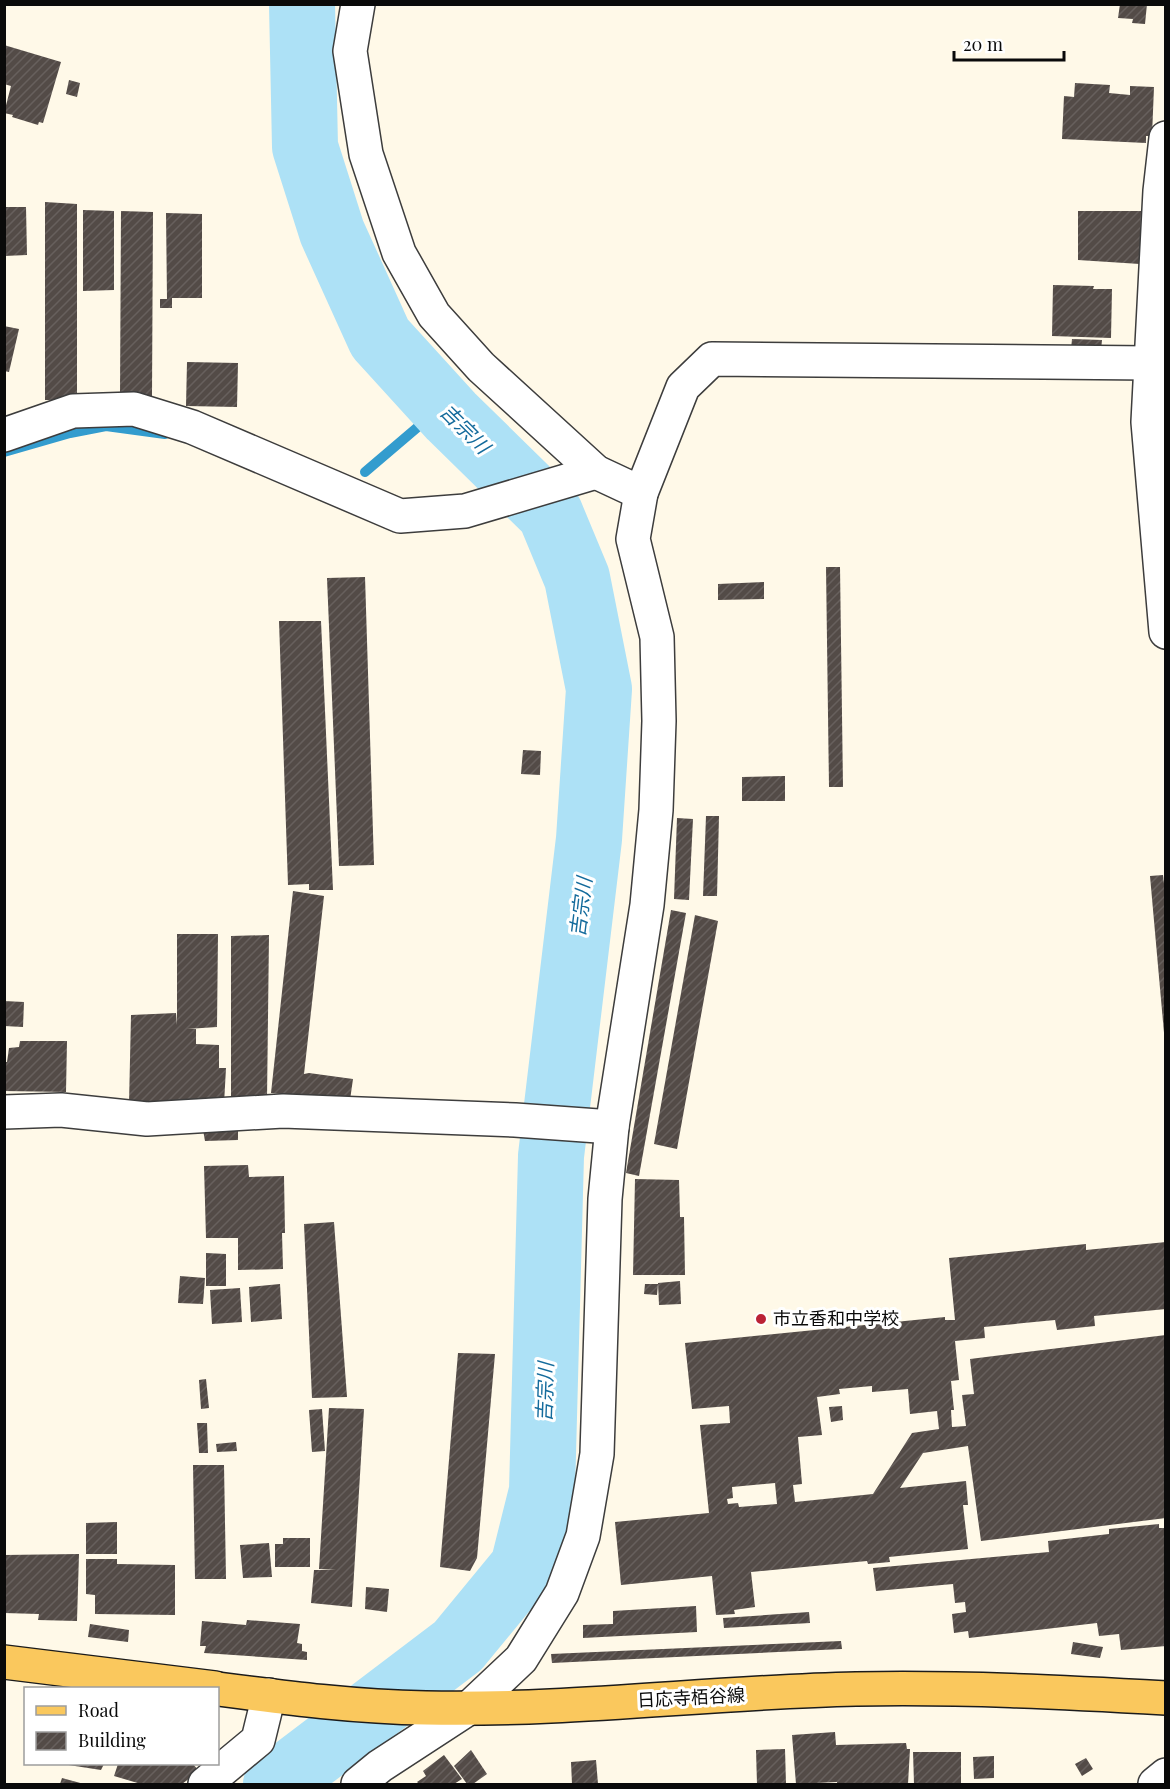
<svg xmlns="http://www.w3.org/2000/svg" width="1170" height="1789" viewBox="0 0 1170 1789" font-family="'Playfair Display','Noto Sans JP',serif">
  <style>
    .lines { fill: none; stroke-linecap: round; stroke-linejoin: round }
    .stream { stroke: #339cce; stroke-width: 10 }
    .river { stroke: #ade1f6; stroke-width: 66 }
    .building { fill: url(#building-hatch); fill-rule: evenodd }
    .minor-casing { stroke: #3d3d3d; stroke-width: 36 }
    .major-casing { stroke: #1b1b1b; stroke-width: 36 }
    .minor { stroke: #fff; stroke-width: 33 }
    .major { stroke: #fac85d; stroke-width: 33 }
    .poi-dot { fill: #bb2235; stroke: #fff; stroke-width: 2 }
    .labels { text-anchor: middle; stroke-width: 6; stroke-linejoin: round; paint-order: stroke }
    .poi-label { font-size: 18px; fill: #0a0a0a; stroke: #fff; text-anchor: start }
    .street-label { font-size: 18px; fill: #0a0a0a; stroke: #fff }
    .water-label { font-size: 20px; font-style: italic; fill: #146b9c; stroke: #fff }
  </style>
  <defs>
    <pattern id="building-hatch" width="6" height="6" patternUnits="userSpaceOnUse" patternTransform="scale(1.5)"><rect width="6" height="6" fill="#534b47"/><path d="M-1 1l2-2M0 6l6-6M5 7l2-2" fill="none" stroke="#67605d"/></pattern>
  </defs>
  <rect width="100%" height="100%" fill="#fff9e8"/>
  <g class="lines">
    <g class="stream">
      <polyline points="4,452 70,433 106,426 165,434"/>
      <polyline points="365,472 419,426 418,379"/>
    </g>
    <polyline class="river" points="276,1784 458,1646 523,1567 542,1491 551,1156 589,839 599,689 577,578 550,513 451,416 380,338 332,232 305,147 302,4"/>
  </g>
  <g class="building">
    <polygon points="1120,4 1147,4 1145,24 1132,23 1133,19 1118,18"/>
    <polygon points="4,45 61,62 43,123 39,122 38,125 12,117 13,115 4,113 11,86 4,84"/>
    <polygon points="69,80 80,83 77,97 66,94"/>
    <polygon points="1075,83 1110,85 1109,93 1130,95 1130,86 1154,87 1152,136 1146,136 1146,143 1062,139 1064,96 1074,97"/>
    <polygon points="45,202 77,204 77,400 45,400"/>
    <polygon points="4,207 26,207 27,255 4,256"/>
    <polygon points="83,210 114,211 114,290 83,291"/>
    <polygon points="121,211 153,212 152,396 120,395"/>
    <polygon points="1078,211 1141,211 1140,264 1078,260"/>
    <polygon points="166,213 202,214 202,298 172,298 172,308 160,308 160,299 167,299"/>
    <polygon points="1053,285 1094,286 1093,289 1112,289 1111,338 1052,336"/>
    <polygon points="4,326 19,329 9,372 4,371"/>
    <polygon points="1072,339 1102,340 1101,350 1071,349"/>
    <polygon points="187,362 238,363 237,407 186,406"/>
    <polygon points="826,567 840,567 843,787 829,787"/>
    <polygon points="365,577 374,865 339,866 327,578"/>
    <polygon points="764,582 764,599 718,600 718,584"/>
    <polygon points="279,621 321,621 333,890 309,890 309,884 288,885"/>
    <polygon points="523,750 541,751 540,775 521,774"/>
    <polygon points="785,776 785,801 742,801 742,777"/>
    <polygon points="706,816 719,816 717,896 703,896"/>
    <polygon points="677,818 693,819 689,900 674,899"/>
    <polygon points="1163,875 1166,901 1166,1033 1164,1033 1150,876"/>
    <polygon points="293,891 324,896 304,1074 309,1073 353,1079 350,1100 271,1093"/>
    <polygon points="671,910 686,913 639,1176 626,1173"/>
    <polygon points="695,915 718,921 677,1149 654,1144"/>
    <polygon points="177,934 218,934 217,1027 187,1029 196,1029 196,1044 219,1045 219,1068 226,1068 224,1104 129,1104 131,1015 176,1013 177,1025"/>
    <polygon points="269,935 267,1099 231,1100 231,936"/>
    <polygon points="4,1001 24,1002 23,1027 4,1026"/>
    <polygon points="20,1041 67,1041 66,1092 4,1091 4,1062 7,1062 9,1048 19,1047"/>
    <polygon points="203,1130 238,1130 238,1140 205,1141"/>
    <polygon points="248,1165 249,1177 284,1176 285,1233 282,1233 283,1269 238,1270 238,1238 206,1238 204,1166"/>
    <polygon points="635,1179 679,1180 680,1217 684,1217 685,1275 633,1275"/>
    <polygon points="334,1222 347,1397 312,1398 304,1224"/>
    <path d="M1166 1242V1309L1094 1316 1095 1326 1057 1330 1055 1320 984 1327 985 1338 955 1341 959 1380 951 1381 954 1410H951L952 1427 966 1426 962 1395 974 1394 970 1359 1166 1335V1518L981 1541 968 1446 923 1453 900 1488 966 1481 968 1505H963L968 1549 889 1557 890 1562 868 1564 867 1561 751 1572 755 1607 734 1610 735 1614 716 1615 712 1576 621 1585 615 1522 709 1513 700 1425 730 1423 729 1406 692 1409 685 1343 945 1317V1320H955L949 1258 1086 1244V1250ZM872 1386V1392L908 1389 910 1414 937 1411 939 1429 912 1433 873 1494 795 1502 793 1485 802 1484 798 1437 822 1435 817 1397 840 1394 839 1389ZM775 1483 777 1504 739 1507 738 1503 728 1504 727 1499 733 1498 732 1487Z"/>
    <polygon points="206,1253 226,1254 226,1286 206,1286"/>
    <polygon points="180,1276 205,1278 203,1304 178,1303"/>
    <polygon points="680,1281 681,1304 659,1305 658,1283"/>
    <polygon points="280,1284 282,1319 251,1322 249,1287"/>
    <polygon points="645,1284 658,1284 657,1295 644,1294"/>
    <polygon points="240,1288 242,1322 212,1324 210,1290"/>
    <polygon points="458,1353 495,1354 477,1558 470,1571 440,1567"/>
    <polygon points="206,1379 209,1408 201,1409 199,1380"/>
    <polygon points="842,1406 843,1420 831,1422 829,1407"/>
    <polygon points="329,1408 364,1409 352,1607 311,1603 314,1570 336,1570 319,1569"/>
    <polygon points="322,1409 325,1451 312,1452 309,1410"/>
    <polygon points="197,1423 207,1423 208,1453 199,1453"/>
    <polygon points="236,1442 237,1451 217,1452 216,1444"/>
    <polygon points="193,1465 224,1465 226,1579 195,1579"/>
    <polygon points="117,1522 117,1554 86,1554 86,1523"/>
    <polygon points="1159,1524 1159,1528 1166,1528 1166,1646 1121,1650 1119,1634 1099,1636 1097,1623 969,1638 968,1631 954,1633 952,1614 966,1612 965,1602 955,1603 953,1584 876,1591 873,1568 1049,1552 1048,1541 1109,1534 1109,1529"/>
    <polygon points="283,1538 310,1538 310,1567 275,1567 275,1544 283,1544"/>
    <polygon points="269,1543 272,1577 243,1578 240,1545"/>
    <polygon points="79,1554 77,1621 38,1620 39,1614 4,1613 4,1555"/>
    <polygon points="86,1559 117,1559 117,1564 175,1565 175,1615 95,1614 95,1595 86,1594"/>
    <polygon points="366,1587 389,1589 387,1612 365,1609"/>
    <polygon points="696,1606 697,1632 583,1638 583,1625 613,1624 613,1611"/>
    <polygon points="809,1612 810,1623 724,1628 723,1618"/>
    <polygon points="247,1620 300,1624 297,1643 302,1644 302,1651 307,1652 307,1660 204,1653 206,1646 200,1646 202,1621 246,1625"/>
    <polygon points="90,1624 129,1630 128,1642 88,1637"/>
    <polygon points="841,1641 842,1649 552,1663 551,1654"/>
    <polygon points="1073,1642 1103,1647 1100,1658 1071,1654"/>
    <polygon points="835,1732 836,1745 906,1743 907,1749 910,1749 908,1784 837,1784 837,1782 796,1784 792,1735"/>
    <polygon points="785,1749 786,1784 757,1784 756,1750"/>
    <polygon points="471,1750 487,1774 473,1784 467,1784 454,1766"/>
    <polygon points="913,1752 961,1752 961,1784 914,1784"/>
    <polygon points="444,1755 462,1779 454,1784 419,1784 417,1782 426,1776 423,1771"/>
    <polygon points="994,1756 994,1778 974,1779 973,1757"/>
    <polygon points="1086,1758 1093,1769 1082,1776 1075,1764"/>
    <polygon points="596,1760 598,1784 572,1784 571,1762"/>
    <polygon points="62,1764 104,1764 101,1770"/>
    <polygon points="118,1764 193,1764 199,1771 182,1784 141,1784 114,1776"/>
    <polygon points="62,1778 84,1784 60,1784"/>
  </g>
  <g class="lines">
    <g class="minor-casing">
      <g id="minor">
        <polyline points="358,4 350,51 366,154 399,253 434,315 481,367 596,472 641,493 683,387 712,359 1151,363"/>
        <polyline points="1166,138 1160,191 1148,422 1166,632"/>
        <polyline points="4,435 73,411 134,409 192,427 400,516 465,511 596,472"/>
        <polyline points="4,1112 61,1110 147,1119 283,1111 515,1120 612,1127"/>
        <polyline points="205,1784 258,1740 269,1695"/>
        <polyline points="358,1784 380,1766 469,1708 521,1659 562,1593 583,1536 597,1454 605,1199 612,1127 647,905 656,810 659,721 657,637 633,539 641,493"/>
        <polyline points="1155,1784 1166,1775"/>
      </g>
    </g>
    <g class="major-casing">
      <g id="major">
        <polyline points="4,1662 215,1688"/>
        <path d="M218 1689C287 1698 357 1707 426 1708 570 1711 712 1692 856 1689 959 1687 1062 1692 1166 1698"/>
      </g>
    </g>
    <use href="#minor" class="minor"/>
    <use href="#major" class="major"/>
  </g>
  <circle class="poi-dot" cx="761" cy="1319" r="6"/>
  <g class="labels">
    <g class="poi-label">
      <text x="773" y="1325">市立香和中学校</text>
    </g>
    <g class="street-label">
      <text transform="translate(691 1698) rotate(-3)" y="6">日応寺栢谷線</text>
    </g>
    <g class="water-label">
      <text transform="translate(465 429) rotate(45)" y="7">吉宗川</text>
      <text transform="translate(581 907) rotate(-83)" y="7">吉宗川</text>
      <text transform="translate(545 1392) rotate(-88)" y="7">吉宗川</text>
    </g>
  </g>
  <rect width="1170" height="1789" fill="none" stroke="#0a0a0a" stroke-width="12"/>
  <rect x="24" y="1687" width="195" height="78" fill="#ffffff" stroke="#9d9d9d" stroke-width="1.5"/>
  <rect x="36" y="1706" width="30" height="9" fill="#fac85d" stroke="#9d9d9d" stroke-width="1.5"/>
  <text x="78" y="1717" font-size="18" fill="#0a0a0a">Road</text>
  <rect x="36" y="1732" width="30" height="18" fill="url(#building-hatch)" stroke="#9d9d9d" stroke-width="1.5"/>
  <text x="78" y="1747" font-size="18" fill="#0a0a0a">Building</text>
  <path d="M954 51v9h110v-9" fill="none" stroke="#0a0a0a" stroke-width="3"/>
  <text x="963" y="51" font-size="18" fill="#0a0a0a" stroke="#ffffff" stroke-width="4.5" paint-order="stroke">20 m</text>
</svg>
